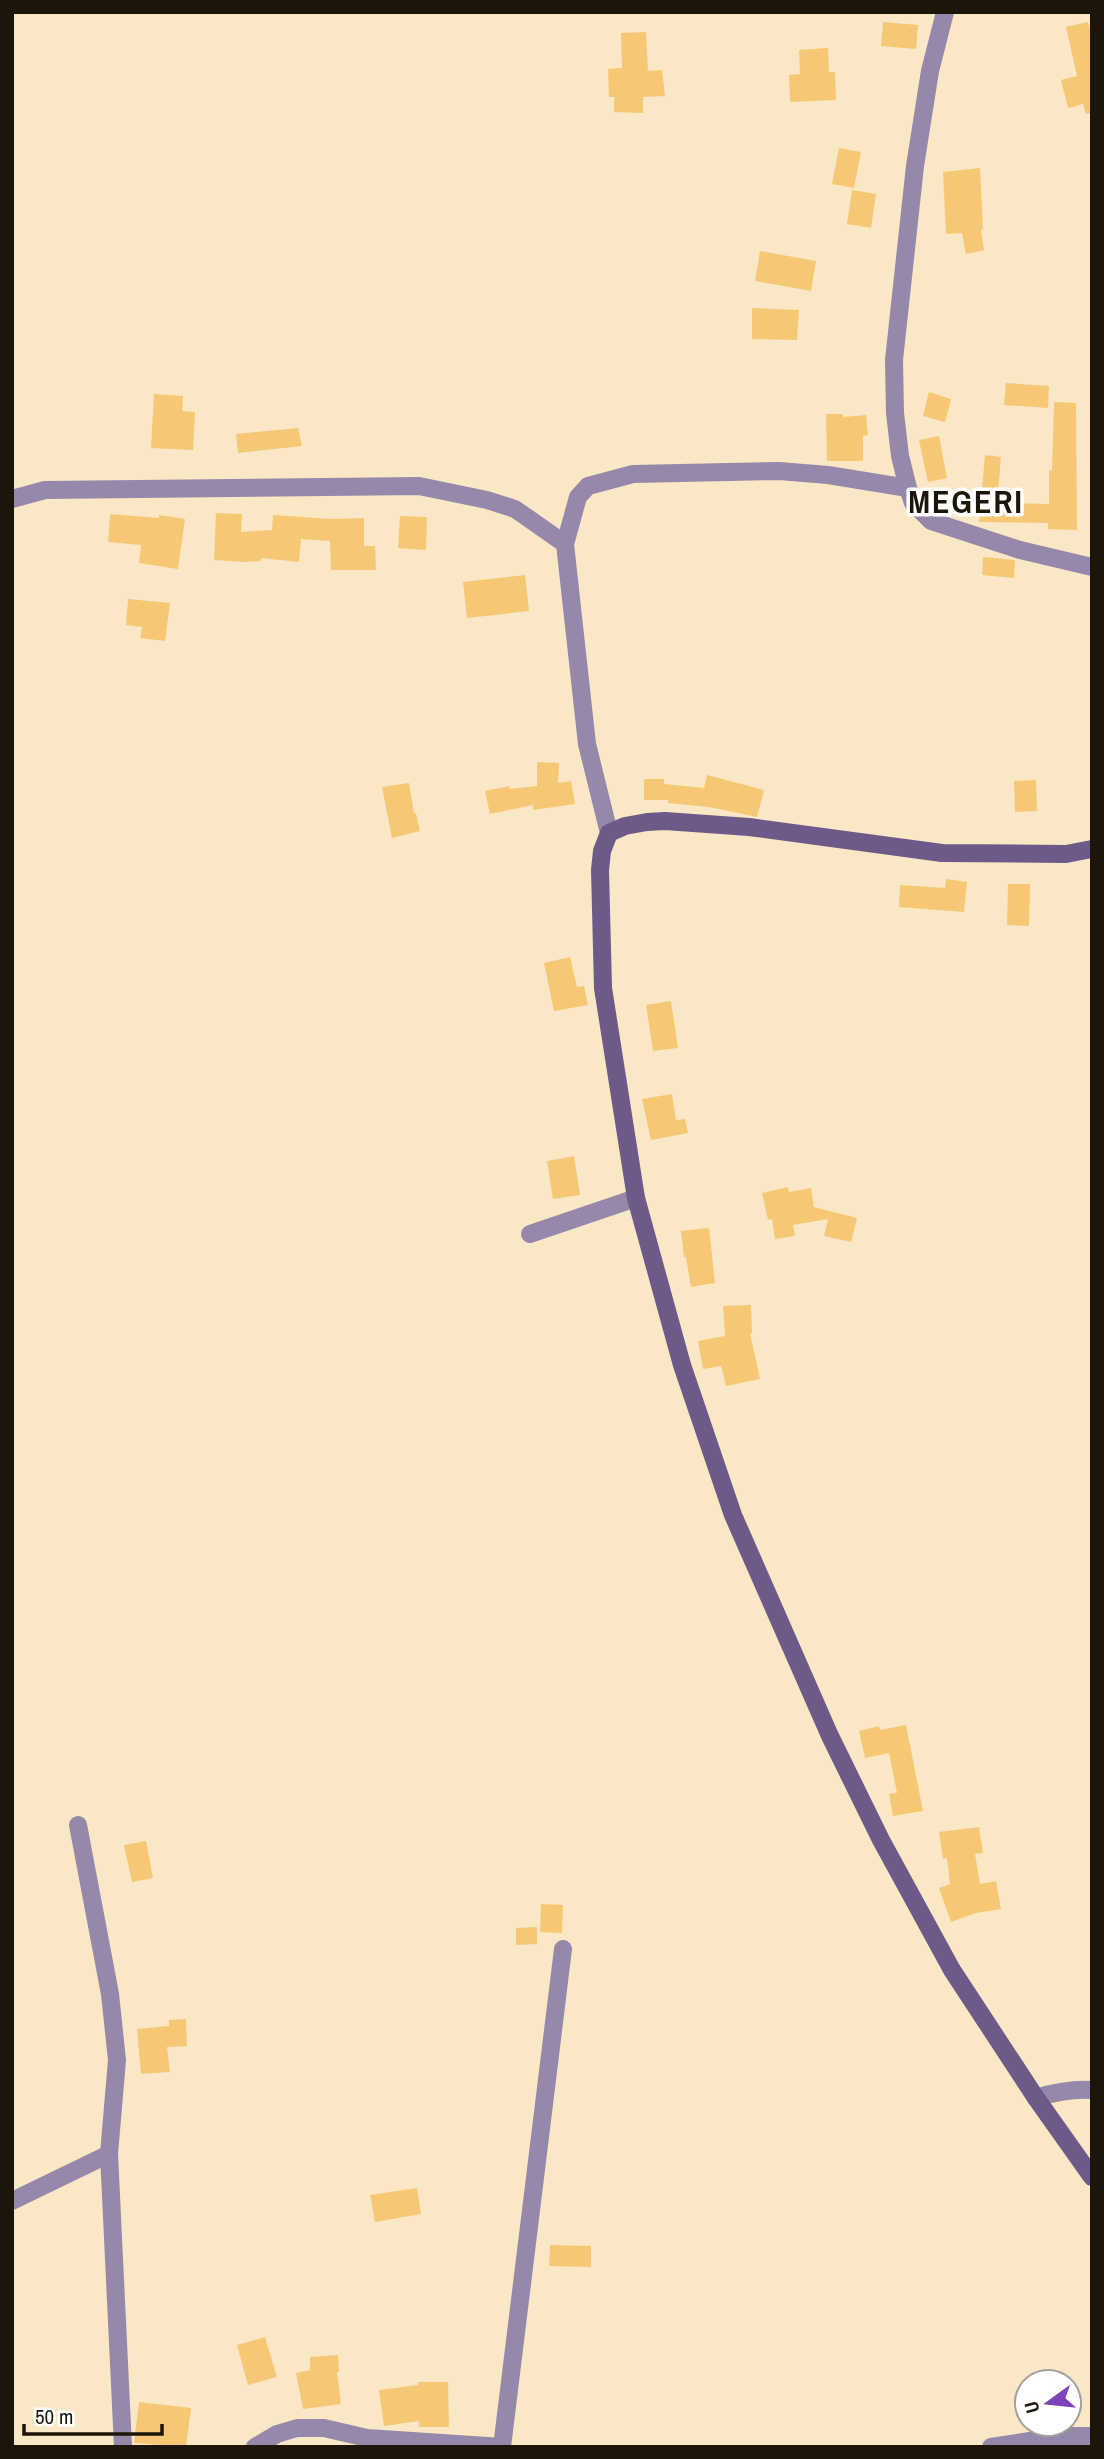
<svg xmlns="http://www.w3.org/2000/svg" width="1104" height="2459" viewBox="0 0 1104 2459" font-family="'Archivo Narrow',sans-serif">
  <style>
    .building { fill: #f6c875 }
    .lines { fill: none; stroke-linecap: round; stroke-linejoin: round }
    .street { stroke: #9588aa; stroke-width: 18 }
    .secondary { stroke: #6e5a89; stroke-width: 18 }
    .labels { text-anchor: middle; stroke-width: 7; stroke-linejoin: round; paint-order: stroke }
    .district-label { font-size: 32px; font-weight: bold; letter-spacing: 2px; fill: #1c1509; stroke: #fff }
  </style>
  <rect width="100%" height="100%" fill="#fae7c5"/>
  <g class="building">
    <polygon points="883,22 918,25 916,49 881,46"/>
    <polygon points="1088,22 1092,35 1092,113 1086,114 1083,104 1068,108 1061,80 1077,76 1066,27"/>
    <polygon points="646,32 648,71 662,70 665,96 643,97 643,113 614,112 614,97 609,97 608,69 622,68 621,33"/>
    <polygon points="828,48 829,72 835,72 836,100 790,102 789,75 800,74 799,50"/>
    <polygon points="839,148 861,152 854,188 832,184"/>
    <polygon points="980,168 983,229 981,230 984,250 966,254 962,233 946,234 943,172"/>
    <polygon points="852,190 876,194 871,228 847,224"/>
    <polygon points="760,251 816,261 811,291 755,281"/>
    <polygon points="752,308 799,310 797,340 752,339"/>
    <polygon points="1006,383 1049,386 1048,408 1004,405"/>
    <polygon points="929,392 951,399 945,422 923,416"/>
    <polygon points="154,394 183,396 182,411 195,412 193,450 151,448"/>
    <polygon points="1054,402 1076,403 1077,530 1048,529 1048,523 979,522 985,455 1001,457 997,503 1049,504 1049,470 1052,471"/>
    <polygon points="826,414 843,414 843,417 866,415 868,435 863,436 863,461 827,461"/>
    <polygon points="298,428 302,446 238,453 236,434"/>
    <polygon points="939,436 947,478 928,482 919,440"/>
    <polygon points="216,513 242,514 241,532 272,530 273,515 332,519 364,518 364,546 375,546 376,570 331,570 330,541 301,539 299,562 261,558 261,561 245,562 214,560"/>
    <polygon points="110,514 159,518 159,515 185,519 178,569 139,563 141,545 108,542"/>
    <polygon points="400,516 427,517 426,550 398,548"/>
    <polygon points="983,557 1015,560 1014,578 982,575"/>
    <polygon points="525,575 529,611 467,618 463,582"/>
    <polygon points="128,599 170,603 165,641 140,638 142,627 126,625"/>
    <polygon points="537,762 559,763 558,783 571,781 575,804 533,810 533,805 490,814 485,791 509,786 509,789 537,786"/>
    <polygon points="707,775 764,790 757,817 709,807 668,803 668,800 644,800 644,779 664,779 664,784 704,788"/>
    <polygon points="1036,780 1037,811 1015,812 1014,781"/>
    <polygon points="409,783 414,813 416,813 420,831 392,838 382,787"/>
    <polygon points="946,879 967,882 964,912 899,907 900,885 945,888"/>
    <polygon points="1008,884 1030,884 1029,926 1007,925"/>
    <polygon points="570,957 577,987 584,986 588,1005 554,1011 544,963"/>
    <polygon points="671,1001 678,1048 653,1051 646,1005"/>
    <polygon points="672,1094 676,1120 685,1119 688,1133 651,1140 642,1099"/>
    <polygon points="574,1156 580,1195 553,1199 547,1161"/>
    <polygon points="788,1187 789,1192 811,1188 814,1207 857,1218 851,1242 824,1236 828,1219 793,1225 795,1236 775,1239 772,1219 768,1220 762,1193"/>
    <polygon points="709,1228 715,1283 691,1287 686,1257 684,1257 681,1231"/>
    <polygon points="751,1305 752,1333 750,1333 760,1379 726,1386 721,1366 703,1369 698,1341 725,1336 723,1306"/>
    <polygon points="906,1725 923,1811 893,1816 889,1794 897,1793 889,1753 865,1758 859,1731 879,1726 880,1730"/>
    <polygon points="979,1827 983,1853 975,1854 980,1884 996,1881 1001,1909 976,1913 951,1922 939,1888 950,1884 947,1858 943,1859 939,1832"/>
    <polygon points="146,1841 153,1878 132,1882 124,1845"/>
    <polygon points="541,1904 563,1905 562,1933 540,1932"/>
    <polygon points="537,1927 537,1944 516,1945 516,1928"/>
    <polygon points="186,2019 187,2046 167,2047 170,2072 141,2074 137,2029 169,2026 169,2020"/>
    <polygon points="417,2188 421,2214 375,2222 370,2195"/>
    <polygon points="550,2245 591,2246 591,2267 549,2266"/>
    <polygon points="265,2337 277,2377 248,2385 237,2345"/>
    <polygon points="338,2355 339,2372 337,2372 341,2404 303,2409 296,2373 310,2370 310,2357"/>
    <polygon points="418,2382 448,2382 449,2427 419,2427 419,2421 384,2426 379,2390 418,2385"/>
    <polygon points="139,2402 191,2408 186,2447 134,2443"/>
  </g>
  <g class="lines">
    <g class="street">
      <polyline points="945,12 930,71 915,166 894,360 895,413 900,456 908,488 913,503 931,521 1020,550 1092,567"/>
      <polyline points="12,499 45,490 419,486 487,500 515,509 565,544 587,744 609,833"/>
      <polyline points="565,544 578,497 588,486 633,474 779,471 828,475 908,488"/>
      <polyline points="530,1234 636,1198"/>
      <path d="M1036 2098C1055 2092 1072 2089 1092 2090"/>
      <polyline points="109,2154 123,2447"/>
      <polyline points="12,2201 109,2154 117,2060 110,1994 78,1825"/>
      <polyline points="255,2447 277,2434 297,2428 324,2428 367,2438 502,2447"/>
      <polyline points="502,2447 563,1949"/>
      <polyline points="991,2447 1061,2436 1092,2436"/>
    </g>
    <polyline class="secondary" points="1092,849 1066,854 942,853 749,827 665,821 647,822 625,826 609,833 602,851 600,870 603,988 636,1198 682,1365 733,1515 830,1736 881,1840 952,1970 1036,2098 1092,2177"/>
  </g>
  <g class="labels">
    <g class="district-label">
      <text x="966" y="513">MEGERI</text>
    </g>
  </g>
  <rect width="1104" height="2459" fill="none" stroke="#1c1509" stroke-width="28"/>
  <g transform="translate(1048 2403) rotate(255)"><circle r="33" fill="#ffffff" stroke="#a4a19d" stroke-width="2"/>
  <path d="M0-5L12 26L0 18L-12 26Z" fill="#7d43b9"/>
  <text y="-10" font-size="19" font-weight="bold" text-anchor="middle" fill="#1c1509">U</text>
  </g>
  <path d="M24 2424v10h138v-10" fill="none" stroke="#1c1509" stroke-width="3.5"/>
  <text x="35" y="2424" font-size="21" fill="#1c1509" stroke="#ffffff" stroke-width="5" paint-order="stroke">50 m</text>
</svg>
